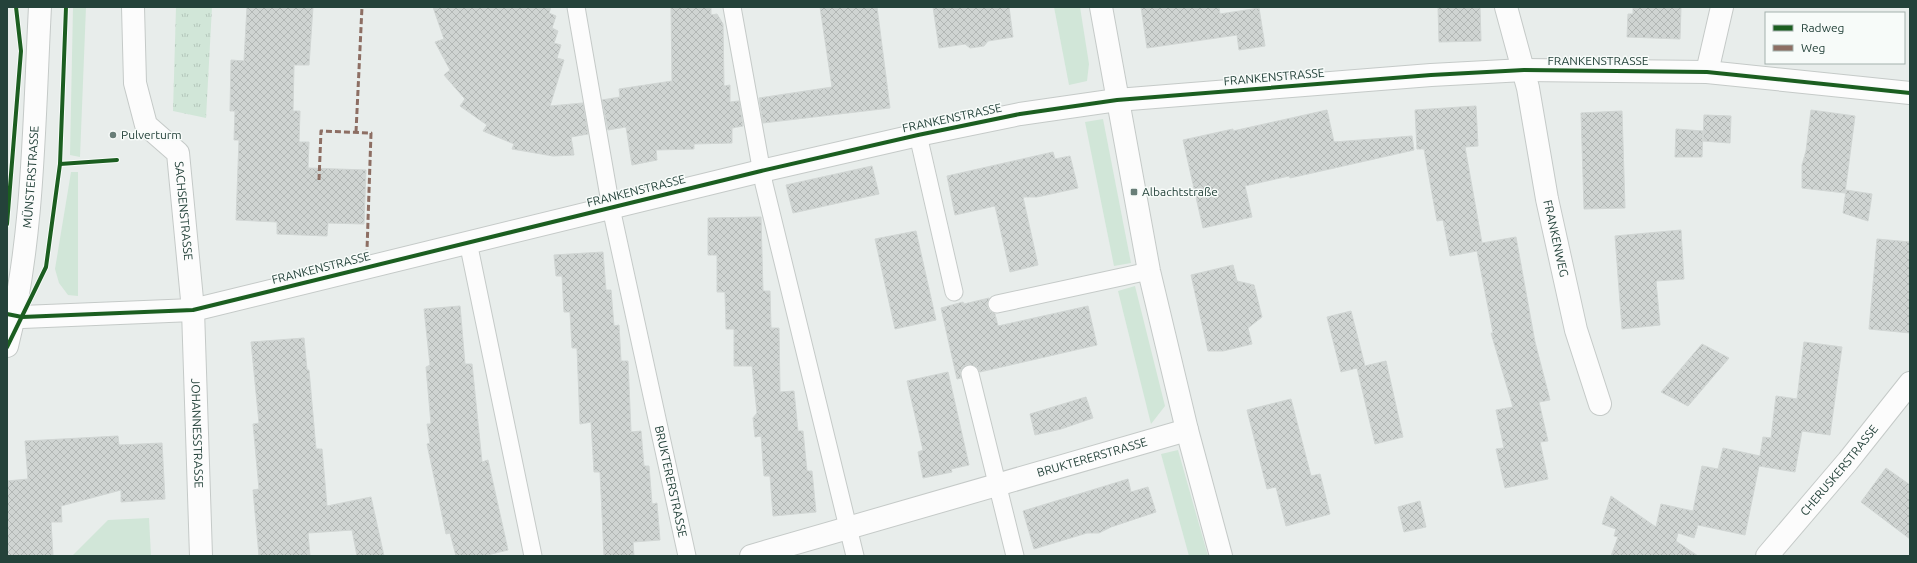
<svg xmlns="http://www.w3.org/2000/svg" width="1917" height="563" viewBox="0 0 1917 563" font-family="Ubuntu,sans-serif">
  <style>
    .grass { fill: #d1e6d8 }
    .park { fill: url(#park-tufts) }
    .building { fill: url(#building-cross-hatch); stroke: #d1d6d4 }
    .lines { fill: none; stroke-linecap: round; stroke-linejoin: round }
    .service-casing { stroke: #c5cac8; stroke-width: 19 }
    .minor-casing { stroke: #c5cac8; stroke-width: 24 }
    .service { stroke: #fcfcfc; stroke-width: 17 }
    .minor { stroke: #fcfcfc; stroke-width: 22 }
    .quiet { stroke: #8d6e63; stroke-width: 3; stroke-dasharray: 6 3; stroke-linecap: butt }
    .cycleway-casing { stroke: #f7fbf9; stroke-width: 6 }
    .cycleway { stroke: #1b5e20; stroke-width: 4 }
    .poi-dot { fill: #697e78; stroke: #f7fbf9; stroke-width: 1.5 }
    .labels { text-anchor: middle; stroke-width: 3; stroke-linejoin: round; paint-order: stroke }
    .street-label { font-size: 12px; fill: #24423a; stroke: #f7fbf9 }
    .poi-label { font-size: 12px; fill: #24423a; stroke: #f7fbf9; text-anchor: start }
  </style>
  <defs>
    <pattern id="park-tufts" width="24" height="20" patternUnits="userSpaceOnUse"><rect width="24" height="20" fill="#d1e6d8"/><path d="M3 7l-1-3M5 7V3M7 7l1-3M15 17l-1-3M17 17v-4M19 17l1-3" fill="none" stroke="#b3c6ba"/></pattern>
    <pattern id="building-cross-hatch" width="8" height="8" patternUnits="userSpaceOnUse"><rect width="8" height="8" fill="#cfd4d2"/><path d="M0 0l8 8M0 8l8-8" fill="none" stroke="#b2b7b5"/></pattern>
  </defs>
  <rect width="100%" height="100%" fill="#e8edeb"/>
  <g class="grass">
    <polygon points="73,7 86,7 80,157 70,155"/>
    <polygon points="1054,7 1080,7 1089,64 1087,81 1069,85"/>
    <polygon points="1103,119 1131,263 1114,266 1085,122"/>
    <polygon points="71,172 78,172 78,296 68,295 59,283 55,269"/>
    <polygon points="1135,286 1165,406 1151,424 1118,291"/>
    <polygon points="1178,450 1208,556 1189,556 1161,454"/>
    <polygon points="149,518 151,556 72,556 108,520"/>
  </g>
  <polygon class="park" points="176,7 212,7 206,118 173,111"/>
  <g class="building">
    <polygon points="247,7 313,7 309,65 294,65 293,111 300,111 299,142 309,142 308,168 366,170 364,224 328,223 327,236 277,234 277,222 236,220 239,140 234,140 235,111 230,111 231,60 244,61"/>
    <polygon points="433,7 551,7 549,13 556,16 552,28 558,31 554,43 561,45 557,58 564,60 550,106 583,103 588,134 571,137 574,155 553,156 512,149 514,144 483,131 487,125 460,106 465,99 444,75 450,70 435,42 444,39"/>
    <polygon points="671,7 711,7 711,15 717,14 723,24 724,86 730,85 730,102 739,101 743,126 732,128 732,143 694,144 694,149 656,150 657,160 632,165 626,127 608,130 602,100 620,97 619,89 672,81"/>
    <polygon points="820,7 877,7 890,108 763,123 759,98 832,87"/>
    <polygon points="933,7 1009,7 1013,37 988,41 984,46 970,48 965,44 939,48"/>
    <polygon points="1141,7 1219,7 1220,14 1259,8 1265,46 1239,50 1237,35 1147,48"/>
    <polygon points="1438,7 1480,7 1481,41 1439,42"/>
    <polygon points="1633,7 1681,7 1680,39 1627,37 1628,14 1633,14"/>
    <polygon points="1476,106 1478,146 1465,147 1482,243 1516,237 1535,342 1550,400 1539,402 1548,441 1540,442 1548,479 1505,488 1496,449 1504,448 1496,410 1513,407 1491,333 1493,333 1477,251 1450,256 1443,220 1437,221 1424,149 1417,149 1415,110"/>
    <polygon points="1327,110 1334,142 1412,136 1414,150 1290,178 1289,176 1245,186 1252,217 1203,228 1183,140 1233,129 1233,131"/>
    <polygon points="1811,110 1855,116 1845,193 1802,188 1802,165 1806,151"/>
    <polygon points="1622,111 1625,208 1584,209 1581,113"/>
    <polygon points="1704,115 1731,116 1730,143 1703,141"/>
    <polygon points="1676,129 1703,131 1702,157 1675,157"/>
    <polygon points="1053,152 1055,159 1070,156 1078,188 1037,197 1023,197 1038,265 1010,272 995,206 955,215 947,176"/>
    <polygon points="872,166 879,194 793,213 786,185"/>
    <polygon points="1846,190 1872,194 1868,221 1843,213"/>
    <polygon points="761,217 763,291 770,291 771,328 779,328 780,392 794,391 798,431 803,431 807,471 812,471 816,512 773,516 770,476 764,476 761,436 755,437 753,418 757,413 752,366 734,366 734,329 726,329 725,292 717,292 717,255 708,255 708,218"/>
    <polygon points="1681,230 1684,279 1656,281 1660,325 1622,329 1615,236"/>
    <polygon points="916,231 936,320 895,329 875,239"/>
    <polygon points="1877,239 1910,242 1910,333 1869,329"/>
    <polygon points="603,252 606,290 611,290 614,326 619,325 621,361 628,361 631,432 641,431 644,466 649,466 652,504 657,503 660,540 633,542 634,556 604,556 600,472 594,472 591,422 580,424 577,348 572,348 570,312 564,312 562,276 556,276 554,255"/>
    <polygon points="1233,265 1237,281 1254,285 1262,317 1248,328 1252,344 1223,351 1208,351 1191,275"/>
    <polygon points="989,298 987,306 990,311 995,314 998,326 1088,306 1097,345 980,372 977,367 968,364 963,367 960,372 961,378 957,379 941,308 963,302 964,304"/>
    <polygon points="460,306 465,364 472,364 482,462 488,460 508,550 483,556 456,556 450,533 446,534 427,444 430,443 427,424 431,424 426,367 430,365 424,309"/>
    <polygon points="1351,311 1365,366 1386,361 1403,437 1375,444 1357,368 1341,372 1327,317"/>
    <polygon points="304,338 307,370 309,370 316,449 322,449 327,506 371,497 384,556 357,556 352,530 308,533 310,556 259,556 253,490 259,489 253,424 259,423 251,342"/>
    <polygon points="1804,342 1842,347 1830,435 1802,431 1795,472 1759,466 1745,535 1698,525 1694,538 1678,533 1676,541 1698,556 1611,556 1618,537 1614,536 1616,529 1602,524 1611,496 1656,527 1661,504 1693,511 1702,466 1718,469 1723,448 1760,456 1763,437 1771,438 1776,396 1797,399"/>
    <polygon points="1702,344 1729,358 1688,406 1661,392"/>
    <polygon points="948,372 969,465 951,469 952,472 923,478 918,452 923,450 907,381"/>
    <polygon points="1086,397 1093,418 1061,429 1035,435 1030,414"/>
    <polygon points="1291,399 1311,476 1320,474 1330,514 1286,526 1276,487 1267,489 1247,410"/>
    <polygon points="118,436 119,445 162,443 165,499 121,502 121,490 61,506 62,522 51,522 53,556 7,556 7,481 28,479 25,441"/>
    <polygon points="1886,468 1910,485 1910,539 1861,502"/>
    <polygon points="1128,479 1131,492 1148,487 1156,512 1111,527 1099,533 1087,533 1034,549 1023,511"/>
    <polygon points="1420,501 1426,527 1404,532 1398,507"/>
  </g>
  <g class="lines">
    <g class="service-casing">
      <g id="service">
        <path id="s1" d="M576 7 611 208 687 556"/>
        <polyline points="732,7 764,184 855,556"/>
        <polyline points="918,135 954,292"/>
        <polyline points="468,242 533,556"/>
        <polyline points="997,304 1149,271"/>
        <polyline points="970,374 1015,556"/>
      </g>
    </g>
    <g class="minor-casing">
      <g id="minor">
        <path id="s2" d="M133 7 135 83 146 125 178 153 193 310 201 556"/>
        <polyline points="1101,7 1149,271 1187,430 1221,556"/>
        <path id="s3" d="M1506 7 1528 88 1547 199 1576 330 1600 404"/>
        <polyline points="1707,72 1722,7"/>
        <polyline points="7,314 22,317 193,310 761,171 918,135 1020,114 1117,100 1431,75 1524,70 1707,72 1910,93"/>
        <path id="s4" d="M7 346C34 240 34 117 40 7"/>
        <path id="s5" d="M751 556 1187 430"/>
        <path id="s6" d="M1767 556 1848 461 1910 383"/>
      </g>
    </g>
    <use href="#service" class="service"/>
    <use href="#minor" class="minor"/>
    <g class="quiet">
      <polyline points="356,132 362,7"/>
      <polyline points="319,180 321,131 371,133 367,250"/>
    </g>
    <g class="cycleway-casing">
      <g id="cycleway">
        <polyline points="60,164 117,160"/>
        <polyline points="7,224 21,51 16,7"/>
        <polyline points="7,314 22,317 193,310 761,171 918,135 1020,114 1117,100 1431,75 1524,70 1707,72 1910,93"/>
        <polyline points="7,347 46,267 60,164 66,7"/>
      </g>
    </g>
    <use href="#cycleway" class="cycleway"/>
  </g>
  <g class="poi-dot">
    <circle cx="113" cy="135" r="4"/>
    <rect x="1130" y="188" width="8" height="8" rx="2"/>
  </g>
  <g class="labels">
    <g class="street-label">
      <text x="1598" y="65">FRANKENSTRASSE</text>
      <text transform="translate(1274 77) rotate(-5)" y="4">FRANKENSTRASSE</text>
      <text transform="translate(952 118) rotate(-12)" y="4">FRANKENSTRASSE</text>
      <text dy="4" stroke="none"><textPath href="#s4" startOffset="171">MÜNSTERSTRASSE</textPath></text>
      <text transform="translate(636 191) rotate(-14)" y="4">FRANKENSTRASSE</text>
      <text dy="4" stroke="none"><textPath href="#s2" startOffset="220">SACHSENSTRASSE</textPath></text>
      <text dy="4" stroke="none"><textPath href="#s3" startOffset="237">FRANKENWEG</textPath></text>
      <text transform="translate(321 268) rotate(-14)" y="4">FRANKENSTRASSE</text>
      <text dy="4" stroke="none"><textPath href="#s2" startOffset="443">JOHANNESSTRASSE</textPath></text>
      <text dy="4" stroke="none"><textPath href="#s5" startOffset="355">BRUKTERERSTRASSE</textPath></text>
      <text dy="4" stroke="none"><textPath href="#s6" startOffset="112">CHERUSKERSTRASSE</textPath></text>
      <text dy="4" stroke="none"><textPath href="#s1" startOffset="484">BRUKTERERSTRASSE</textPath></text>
    </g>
    <g class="poi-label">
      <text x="121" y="139">Pulverturm</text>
      <text x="1142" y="196">Albachtstraße</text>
    </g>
  </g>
  <rect width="1917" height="563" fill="none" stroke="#24423a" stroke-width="16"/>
  <rect x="1765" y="12" width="140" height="52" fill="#f7fbf9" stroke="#a3b1ad"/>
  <rect x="1773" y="25" width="20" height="6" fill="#1b5e20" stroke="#a3b1ad"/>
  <text x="1801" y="32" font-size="12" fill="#24423a">Radweg</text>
  <rect x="1773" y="45" width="20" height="6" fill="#8d6e63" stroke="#a3b1ad"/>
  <text x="1801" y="52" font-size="12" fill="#24423a">Weg</text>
</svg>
